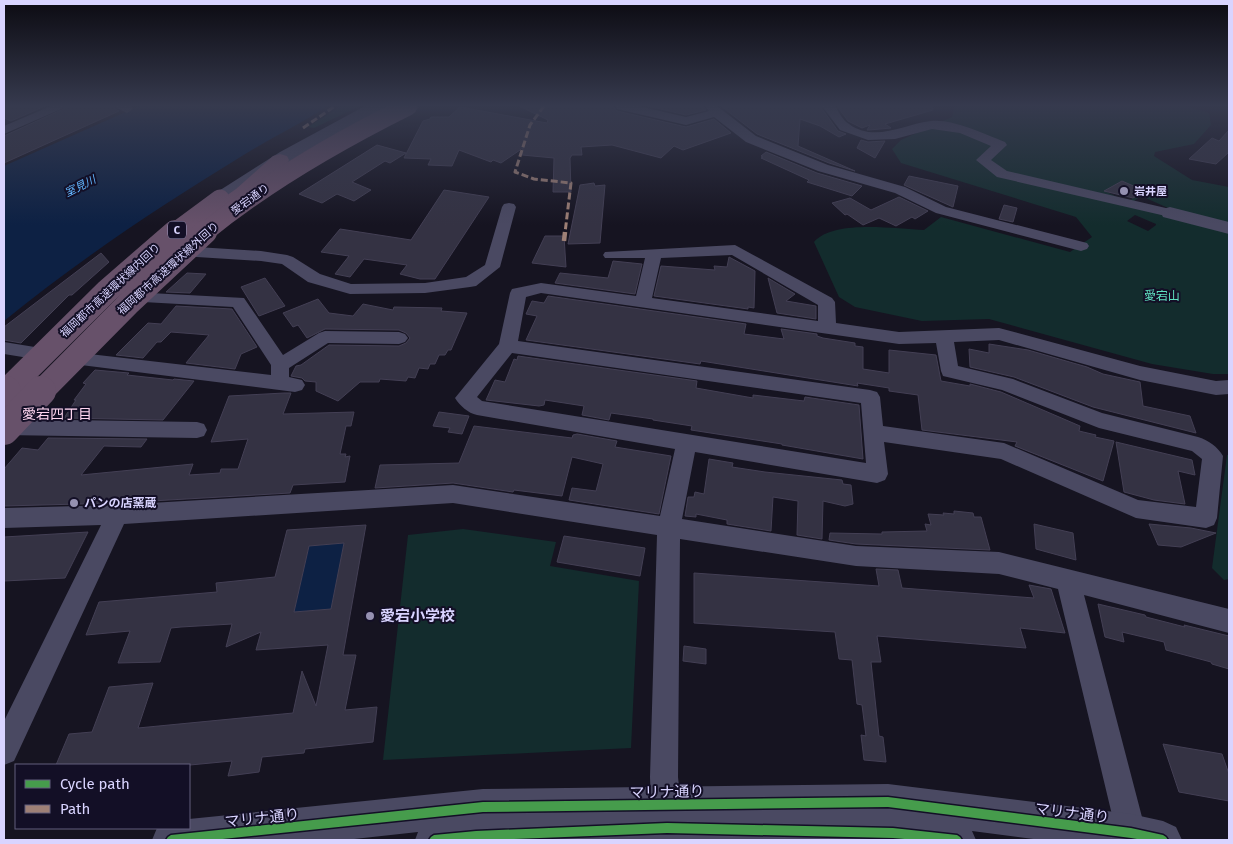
<svg xmlns="http://www.w3.org/2000/svg" width="1233" height="844" viewBox="0 0 1233 844" font-family="'Fira Sans','Noto Sans JP',sans-serif">
  <style>
    .green { fill: #132c2d; fill-rule: evenodd }
    .water { fill: #0d2144 }
    .building { fill: #343243; stroke: #433f54; fill-rule: evenodd }
    .lines { fill: none; stroke-linecap: round; stroke-linejoin: round }
    .minor { fill: #4a4962; fill-rule: evenodd }
    .tertiary { fill: #4a4962; fill-rule: evenodd }
    .motorway { fill: #67516a; fill-rule: evenodd }
    .motorway-bridge-far2 { stroke: #67516a; stroke-width: 19 }
    .motorway-bridge-far1 { stroke: #67516a; stroke-width: 24 }
    .motorway-bridge { stroke: #67516a; stroke-width: 30 }
    .quiet-far1 { stroke: #9e8076; stroke-width: 3; stroke-dasharray: 7 3; stroke-linecap: butt }
    .quiet { stroke: #9e8076; stroke-width: 4.5; stroke-dasharray: 9 4.5; stroke-linecap: butt }
    .cycleway-casing { stroke: #130f26; stroke-width: 3 }
    .cycleway { fill: #469c4c; fill-rule: evenodd }
    .poi-dot { fill: #9591b1; stroke: #130f26; stroke-width: 2 }
    .labels { text-anchor: middle; stroke-width: 4; stroke-linejoin: round; paint-order: stroke }
    .far-water-label { font-size: 11px; font-style: italic; fill: #62b6ff; stroke: #130f26 }
    .far-poi-label { font-size: 11px; font-weight: bold; fill: #d9d4ff; stroke: #130f26; text-anchor: start }
    .far-street-label { font-size: 11px; fill: #d9d4ff; stroke: #130f26 }
    .shield { fill: #130f26; stroke: #9e99be; stroke-width: 1 }
    .shield-label { font-size: 11px; font-weight: bold; fill: #d9d4ff }
    .park-label { font-size: 12px; fill: #5fe0c0; stroke: #130f26 }
    .poi-label { font-size: 12px; font-weight: bold; fill: #d9d4ff; stroke: #130f26; text-anchor: start }
    .neighbourhood-label { font-size: 14px; fill: #ffd6f0; stroke: #130f26 }
    .near-poi-label { font-size: 15px; font-weight: bold; fill: #d9d4ff; stroke: #130f26; text-anchor: start }
    .near-street-label { font-size: 15px; fill: #d9d4ff; stroke: #130f26 }
  </style>
  <rect width="100%" height="100%" fill="#161421"/>
  <g class="green">
    <polygon points="341,106 360,106 314,128 308,127"/>
    <path d="M955 106H1186L1209 113 1211 125 1194 144 1155 152 1154 156 1192 180 1229 187V374H1213L1152 364 989 319 922 321 855 307 839 297 814 242C834 219 896 229 924 230L941 217 1070 252 1092 237 1076 217 901 163 892 149 901 140 952 117ZM1122 181 1144 191 1127 202 1105 191ZM1141 196 1175 211 1166 215 1134 201ZM1135 215 1156 224V225L1148 231 1127 221Z"/>
    <polygon points="1227,455 1229,455 1229,579 1224,580 1212,568"/>
    <polygon points="463,529 556,542 550,566 639,581 631,748 383,760 408,535"/>
  </g>
  <g class="water">
    <path d="M139 106H328C300 124 271 138 242 156 160 206 79 260 4 321V166Z"/>
    <polygon points="344,543 331,609 294,612 309,546"/>
  </g>
  <g class="building">
    <polygon points="4,106 45,106 11,121 4,118"/>
    <polygon points="70,106 111,106 119,111 4,163 4,136"/>
    <polygon points="519,106 613,106 617,111 686,127 714,119 731,133 683,150 674,146 661,158 612,145 581,147 582,155 572,155 570,158 571,192 553,192 554,158 522,155 523,148 501,163 493,160 491,162 459,150 452,166 428,165 431,159 404,158 423,121 430,119 431,117 449,117 460,107 547,123 548,120"/>
    <polygon points="648,106 703,106 706,110 686,115"/>
    <polygon points="721,106 820,106 838,131 846,134 839,137 820,126 800,119 798,146 855,171 829,163 757,134"/>
    <polygon points="837,106 932,106 933,110 885,124 891,128 869,130 867,130 870,125 862,128 848,121"/>
    <polygon points="1229,130 1229,152 1216,164 1189,159 1212,138 1219,141"/>
    <polygon points="861,140 868,142 885,141 875,158 857,148"/>
    <polygon points="377,145 406,153 390,163 385,161 352,182 371,190 354,201 337,194 322,203 299,194"/>
    <polygon points="766,152 817,173 862,186 852,196 807,182 809,180 761,158 763,157 761,156"/>
    <polygon points="909,176 958,186 953,207 904,185"/>
    <polygon points="1122,181 1145,191 1133,198 1104,191"/>
    <polygon points="594,183 595,186 605,185 600,243 568,244 580,185"/>
    <polygon points="444,190 489,197 435,279 420,279 400,274 407,265 364,259 350,277 335,274 349,256 321,252 340,229 411,240"/>
    <polygon points="899,197 928,211 915,219 912,217 896,226 879,218 863,225 847,214 845,215 832,203 850,198 871,210"/>
    <polygon points="1004,205 1017,208 1013,222 999,219"/>
    <polygon points="545,236 564,236 566,267 532,263"/>
    <polygon points="101,253 109,262 72,295 69,295 21,343 4,340 4,327"/>
    <polygon points="729,257 755,271 754,308 748,307 748,309 654,296 661,266 715,270 714,266 727,267"/>
    <polygon points="613,261 642,264 635,294 555,283 560,273 608,278"/>
    <polygon points="187,273 206,274 190,293 166,292"/>
    <polygon points="265,278 285,306 259,316 241,287"/>
    <polygon points="768,278 795,294 786,301 816,306 816,319 777,313"/>
    <polygon points="548,296 746,324 744,334 784,339 781,329 817,334 817,336 823,338 855,343 855,346 863,347 863,369 889,373 889,350 936,355 941,381 970,386 970,384 1001,392 1080,426 1079,431 1096,435 1095,437 1114,441 1103,481 1015,446 1017,442 922,430 918,395 889,391 889,388 857,383 858,386 701,361 700,364 526,340 537,316 526,314 532,301 544,303"/>
    <polygon points="318,299 329,313 353,316 363,304 393,310 394,307 442,308 441,311 467,313 451,350 448,350 445,355 439,355 435,364 430,364 428,369 419,368 415,378 408,377 406,381 380,379 379,382 360,382 338,401 316,391 316,382 305,381 302,378 291,376 296,366 301,365 329,345 399,346 406,343 410,338 406,333 399,330 325,329 307,338 298,325 293,327 283,313"/>
    <polygon points="176,306 232,309 257,347 241,354 235,369 186,363 209,335 171,332 161,342 157,342 143,358 116,355 148,323 161,324"/>
    <polygon points="989,344 1028,350 1087,367 1103,374 1140,382 1143,406 1190,416 1196,433 1093,407 1014,377 970,367 969,349 989,353"/>
    <polygon points="518,356 697,381 696,388 753,398 753,395 804,401 805,397 859,405 863,459 782,445 782,444 691,430 692,426 653,420 653,419 611,413 609,420 582,415 584,406 545,400 544,405 539,406 486,400 495,380 505,382 514,359 517,360"/>
    <polygon points="95,370 129,373 127,375 173,380 174,379 194,381 163,420 64,418 76,400 74,400 86,384 83,383"/>
    <polygon points="284,393 291,393 283,414 354,412 351,426 346,426 340,454 346,454 345,457 350,456 345,482 293,485 290,493 117,503 4,506 4,469 22,448 38,450 48,438 147,439 141,447 104,446 81,475 193,464 189,475 220,473 221,469 238,469 248,439 211,442 229,396"/>
    <polygon points="439,412 469,416 462,434 448,432 450,428 433,426"/>
    <polygon points="474,426 572,438 573,435 577,434 617,441 615,447 671,456 659,514 569,500 572,488 596,491 603,464 572,457 562,496 514,490 513,492 453,483 375,488 380,465 459,463"/>
    <polygon points="1116,442 1192,460 1195,475 1178,471 1185,504 1154,500 1124,492"/>
    <polygon points="709,459 733,463 732,467 765,472 842,480 843,484 851,485 853,504 845,506 823,501 822,539 797,535 798,501 773,497 771,531 727,524 727,520 696,514 696,517 685,516 688,497 694,497 695,492 704,494"/>
    <polygon points="954,511 973,513 974,517 981,517 990,550 856,544 829,540 830,533 882,534 882,532 927,531 925,524 931,525 928,514 944,515 943,513 954,514"/>
    <polygon points="1034,524 1073,533 1076,560 1036,549"/>
    <polygon points="1149,524 1191,528 1216,533 1181,547 1158,545"/>
    <path d="M366 525 343 655H356L345 710 377 707 373 742 305 749 304 753 262 757 259 772 228 776 232 761 190 765H56L69 734 92 732 109 687 153 683 138 728 293 713 302 671 316 706 328 645 256 650 261 632 226 647 232 624 181 627 171 628 160 662 118 663 130 631 86 635 99 602 217 592 216 583 275 577 287 530ZM344 543 331 609 294 612 309 546Z"/>
    <polygon points="88,532 65,578 4,581 4,537"/>
    <polygon points="564,536 645,548 640,576 557,562"/>
    <polygon points="876,569 898,570 902,588 1034,598 1029,585 1051,589 1065,633 1020,628 1026,648 877,636 881,662 871,662 879,736 883,737 886,762 864,760 861,735 866,736 862,705 857,704 852,660 839,659 835,632 694,623 694,573 879,586"/>
    <polygon points="1098,604 1145,615 1146,617 1185,627 1184,625 1229,636 1229,669 1212,664 1211,662 1166,650 1164,642 1122,632 1124,642 1105,637"/>
    <polygon points="684,646 706,649 706,664 683,661"/>
    <polygon points="1163,744 1222,754 1229,774 1229,801 1179,792"/>
  </g>
  <g class="lines">
    <g class="minor">
      <polygon points="51,106 68,106 4,134 4,126"/>
      <polygon points="113,106 131,106 133,109 127,113"/>
      <polygon points="615,106 638,106 686,117 709,111 705,106 717,106 756,136 828,165 905,187 946,207 1087,243 1089,246 1087,249 1081,251 936,213 895,193 818,171 746,142 714,117 686,125 617,109"/>
      <path d="M822 106H835C839 112 843 121 849 124 875 143 904 124 931 121 954 119 984 134 1005 142L1007 145 991 160 1007 171 1170 209 1175 210 1177 213 1175 216 1170 217 997 177 976 160 991 146 960 133 932 129 895 139 868 140 840 130Z"/>
      <polygon points="509,203 514,204 516,207 500,267 476,286 470,287 425,293 350,294 308,282 282,264 261,261 181,256 175,254 173,251 175,248 181,246 261,251 287,255 293,257 320,274 351,284 425,283 466,277 485,265 502,207 504,204"/>
      <path d="M735 245 832 298 835 302 836 323 899 332 999 328 1140 366 1216 381 1229 380V394L1216 395 1140 380 999 340 954 342 958 366 1013 379 1102 413 1198 437C1208 440 1218 447 1223 456L1217 518 1214 525 1206 528 1136 518 1001 459 884 442 888 474 885 480 877 483 695 452 682 519 856 546 999 552 1229 609V633L1084 595 1148 840H1118L1058 589 999 574 856 566 680 539 678 777 681 805 676 815 666 820 656 815 651 805 650 777 657 535 453 503 124 524 14 761 4 765V721L101 525 4 528V508L117 505 453 485 660 516 675 449 477 415C468 413 460 406 455 398L499 344 510 293 512 289 541 283 636 296 645 258H605L603 255 605 252ZM732 255 818 305V321L652 298 661 258ZM541 293 899 344 936 343 941 371 943 376 1002 390 1099 428 1192 451 1202 459 1196 507 1138 500 1004 443 883 426 880 397 877 392 870 390 518 341 526 297ZM512 353 861 403 866 463 482 401 477 397Z"/>
      <polygon points="131,292 244,298 283,355 319,333 325,331 399,332 405,334 408,338 405,342 399,344 328,343 289,368 289,377 302,380 305,385 302,390 295,392 65,363 63,358 65,353 72,352 271,375 271,365 233,307 125,301 123,297 125,293"/>
      <polygon points="4,342 47,349 50,354 47,359 41,360 4,354"/>
      <polygon points="4,419 197,422 204,424 207,430 204,436 197,438 4,435"/>
    </g>
    <g class="tertiary">
      <path d="M365 106H385L383 109C321 140 263 177 206 217L199 219 192 217 190 213 214 194 280 152Z"/>
      <polygon points="1170,207 1229,222 1229,234 1163,217 1161,213 1163,209"/>
      <polygon points="888,784 1131,814 1163,821 1176,827 1182,840 1041,840 972,831 976,840 415,840 418,832 345,840 152,840 157,828 189,828 189,819 483,789"/>
    </g>
    <path class="motorway" d="M280 154 287 156 289 160 287 164C270 179 231 221 210 215L207 211 210 207 236 189 273 156Z"/>
    <g class="motorway-bridge-far2">
      <polyline points="174,233 220,199"/>
      <path d="M204 233C266 182 336 142 408 106"/>
    </g>
    <g class="motorway-bridge-far1">
      <polyline points="4,393 107,291 175,232"/>
      <polyline points="40,393 128,304 205,232"/>
    </g>
    <g class="motorway-bridge">
      <polyline points="4,393 6,391"/>
      <polyline points="4,430 41,391"/>
    </g>
    <g class="quiet-far1">
      <polyline points="544,106 530,125 515,172 534,179 571,183 565,233"/>
      <polyline points="303,128 335,106"/>
    </g>
    <polyline class="quiet" points="564,241 565,232"/>
    <g class="cycleway-casing">
      <g id="cycleway">
        <polygon points="888,797 1131,828 1163,835 1166,837 1168,840 1143,840 1131,838 888,807 483,812 213,840 166,840 168,837 171,835 483,802"/>
        <polygon points="667,823 893,828 957,835 960,837 962,840 916,840 893,838 667,833 487,840 429,840 431,837 434,835 476,831"/>
      </g>
    </g>
    <use href="#cycleway" class="cycleway"/>
  </g>
  <linearGradient id="sky" x2="0" y2="1"><stop stop-color="#0c0b12"/><stop offset="0.47" stop-color="#363a4e"/><stop offset="1" stop-color="#363a4e" stop-opacity="0"/></linearGradient>
  <rect width="1233" height="225" fill="url(#sky)"/>
  <g class="poi-dot">
    <circle cx="1124" cy="191" r="5"/>
    <circle cx="74" cy="503" r="5"/>
    <circle cx="370" cy="616" r="5"/>
  </g>
  <g class="labels">
    <g class="far-water-label">
      <text transform="translate(80 186) rotate(-27)" y="4">室見川</text>
    </g>
    <g class="far-poi-label">
      <text x="1134" y="195">岩井屋</text>
    </g>
    <g class="far-street-label">
      <text transform="translate(250 199) rotate(-36)" y="4">愛宕通り</text>
      <text transform="translate(168 268) rotate(-42)" y="4">福岡都市高速環状線外回り</text>
      <text transform="translate(110 290) rotate(-43)" y="4">福岡都市高速環状線内回り</text>
    </g>
    <rect class="shield" x="168" y="221.5" width="18" height="17" rx="4"/>
    <g class="shield-label">
      <text x="177" y="234">C</text>
    </g>
    <g class="park-label">
      <text x="1162" y="300">愛宕山</text>
    </g>
    <g class="poi-label">
      <text x="84" y="507">パンの店窯蔵</text>
    </g>
    <g class="neighbourhood-label">
      <text x="57" y="419">愛宕四丁目</text>
    </g>
    <g class="near-poi-label">
      <text x="380" y="621">愛宕小学校</text>
    </g>
    <g class="near-street-label">
      <text transform="translate(667 792) rotate(-1)" y="5">マリナ通り</text>
      <text transform="translate(1072 813) rotate(7)" y="5">マリナ通り</text>
      <text transform="translate(262 818) rotate(-6)" y="5">マリナ通り</text>
    </g>
  </g>
  <rect width="1233" height="844" fill="none" stroke="#d9d4ff" stroke-width="10"/>
  <rect x="15" y="764" width="175" height="65" fill="#130f26" stroke="#625e7d"/>
  <rect x="25" y="780" width="25" height="8" fill="#469c4c" stroke="#625e7d"/>
  <text x="60" y="789" font-size="15" fill="#d9d4ff">Cycle path</text>
  <rect x="25" y="805" width="25" height="8" fill="#9e8076" stroke="#625e7d"/>
  <text x="60" y="814" font-size="15" fill="#d9d4ff">Path</text>
</svg>
